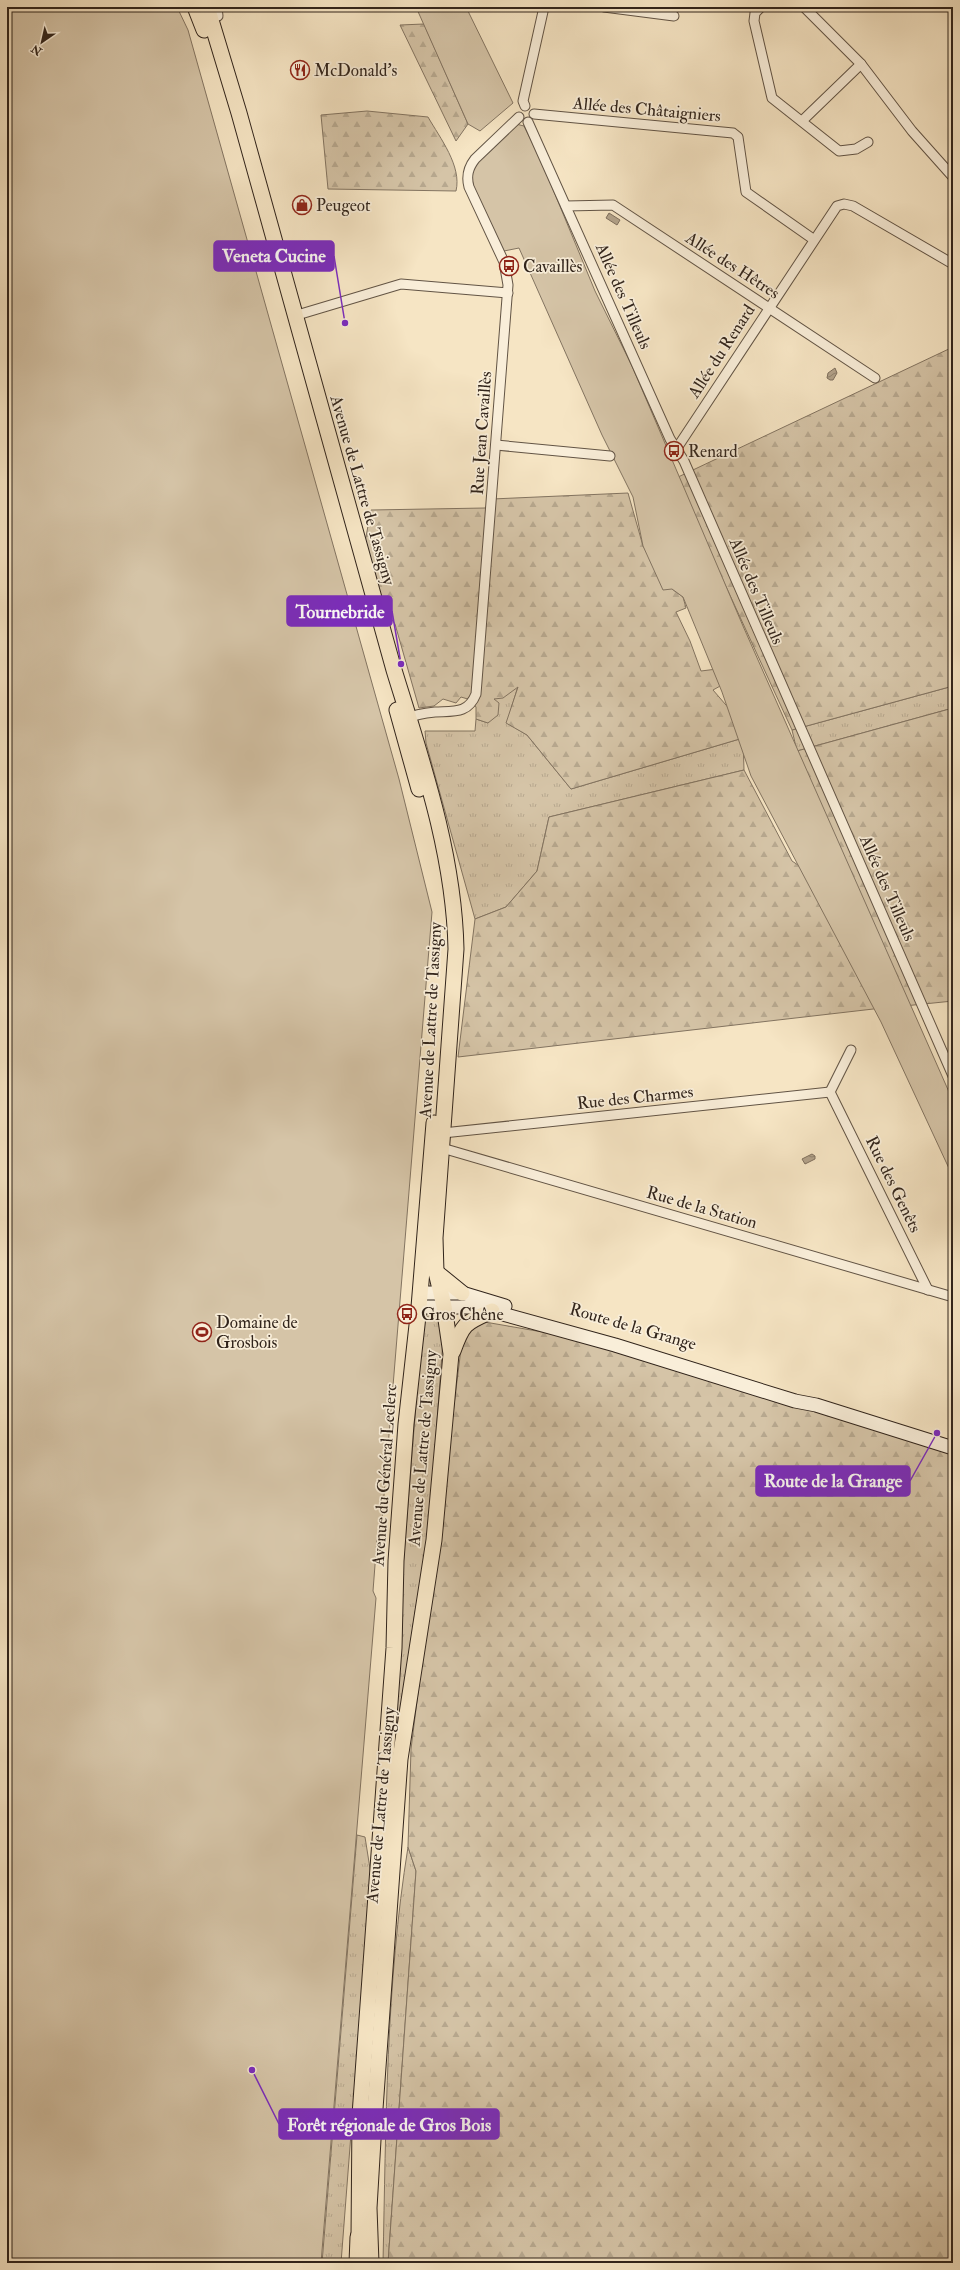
<svg xmlns="http://www.w3.org/2000/svg" width="960" height="2270" viewBox="0 0 960 2270" font-family="'IM FELL Double Pica',serif">
  <style>
    .grass { fill: url(#grass-tufts); stroke: #837461 }
    .forest { fill: url(#forest-firs); stroke: #837461 }
    .green { fill: #d5c4a7; stroke: #837461 }
    .water { fill: url(#water-waves); stroke: #7f705e }
    .lines { fill: none; stroke-linecap: round; stroke-linejoin: round }
    .street-casing { stroke: #625445; stroke-width: 11 }
    .secondary-casing { stroke: #31241b; stroke-width: 15 }
    .primary-casing { stroke: #31241b; stroke-width: 17 }
    .highway-casing { stroke: #31241b; stroke-width: 19 }
    .street { stroke: #f9eed9; stroke-width: 9 }
    .secondary { stroke: #f9eed9; stroke-width: 13 }
    .primary { stroke: #f6e5c4; stroke-width: 15 }
    .highway { stroke: #f6e5c4; stroke-width: 17 }
    .labels { text-anchor: middle; stroke-width: 3.5; stroke-linejoin: round; paint-order: stroke }
    .poi-label { font-size: 17px; fill: #31241b; stroke: #f9eed9; text-anchor: start }
    .street-label { font-size: 17px; fill: #31241b; stroke: #f9eed9 }
    .leader { fill: none; stroke: #7b2cbf; stroke-width: 1.5 }
    .callout-dot { fill: #7b2cbf; stroke: #f9eed9; stroke-width: 1.5 }
    .callout { fill: #7b2cbf; stroke: #7b2cbf; stroke-width: 1.5 }
    .callout-label { font-size: 18px; text-anchor: middle; font-weight: bold; fill: #fff }
  </style>
  <defs>
    <pattern id="grass-tufts" width="24" height="20" patternUnits="userSpaceOnUse"><rect width="24" height="20" fill="#d5c4a7"/><path d="M3 7l-1-3M5 7V3M7 7l1-3M15 17l-1-3M17 17v-4M19 17l1-3" fill="none" stroke="#b7a88f"/></pattern>
    <pattern id="forest-firs" width="22" height="20" patternUnits="userSpaceOnUse"><rect width="22" height="20" fill="#d5c4a7"/><path d="M5 1l3.5 6h-7zM16 11l3.5 6h-7z" fill="#b7a88f"/></pattern>
    <pattern id="water-waves" width="16" height="10" patternUnits="userSpaceOnUse"><rect width="16" height="10" fill="#b3a38b"/><path d="M0 5q4-4 8 0t8 0" fill="none" stroke="#928571"/></pattern>
  </defs>
  <rect width="100%" height="100%" fill="#f6e5c4"/>
  <filter id="stains"><feTurbulence type="fractalNoise" baseFrequency=".005" numOctaves="4"/><feColorMatrix values="0 0 0 0 .2 0 0 0 0 .09 0 0 0 0 .02 0 0 0 .5 -.17"/></filter>
  <radialGradient id="worn" r=".72"><stop offset=".6" stop-color="#630" stop-opacity="0"/><stop offset="1" stop-color="#630" stop-opacity=".3"/></radialGradient>
  <g class="grass">
    <polygon points="518,686 507,723 527,735 571,789 743,738 744,770 549,817 537,871 506,907 475,919 426,743 425,731 475,731 476,719 488,723 493,699"/>
    <polygon points="953,686 953,708 797,751 792,730"/>
    <polygon points="434,1315 440,1316 443,1340 427,1558 415,1612 392,1775 400,1604 423,1317"/>
    <polygon points="357,1835 365,1837 371,1875 341,2263 322,2263"/>
    <path d="M408 1847 416 1871 388 2263H383C386 2124 386 1984 408 1847Z"/>
  </g>
  <g class="forest">
    <polygon points="424,24 468,124 456,141 400,25"/>
    <path d="M367 111 428 117C440 138 462 166 456 191L328 189 321 115Z"/>
    <polygon points="953,347 953,686 792,730 676,478"/>
    <polygon points="628,493 643,546 672,589 683,597 686,608 676,612 690,641 701,671 717,669 722,685 713,690 732,712 743,738 571,789 527,735 506,723 518,687 503,698 494,699 499,703 498,715 488,723 476,719 476,707 471,700 461,697 456,703 443,699 434,706 419,708 395,624 385,610 365,542 371,510 485,508 492,499"/>
    <polygon points="953,708 953,1001 904,1006 797,751"/>
    <polygon points="744,770 792,861 816,877 882,1008 458,1057 475,919 506,907 537,871 549,817"/>
    <polygon points="479,1321 554,1334 953,1450 953,2263 388,2263 416,1871 408,1847 411,1749 461,1349 469,1329"/>
  </g>
  <g class="green">
    <polygon points="7,7 177,7 188,30 399,779 432,912 381,1532 377,1539 373,1591 376,1598 321,2263 7,2263"/>
    <polygon points="416,7 466,7 513,103 480,131 468,124"/>
    <path d="M516 124 524 126 540 158 595 291 632 366 743 626 953 1101V1177L881 1022 751 776 722 692 683 597 672 589 663 590 643 546 633 497 602 435 519 248 504 251C495 234 466 186 473 168 478 155 505 135 516 124Z"/>
  </g>
  <g class="water">
    <polygon points="609,213 620,220 617,225 606,218"/>
    <polygon points="835,368 837,373 833,380 830,380 827,378 828,373"/>
    <polygon points="812,1154 815,1156 815,1159 805,1164 802,1159"/>
  </g>
  <g class="lines">
    <g class="street-casing">
      <g id="street">
        <polyline points="217,7 218,16"/>
        <polyline points="604,7 674,16"/>
        <polyline points="761,7 755,13 754,21 772,98 839,151 856,149 868,142"/>
        <polyline points="804,7 861,64 912,131 953,177"/>
        <polyline points="525,106 523,101 544,7"/>
        <polyline points="534,114 733,133 738,137 746,192 813,239"/>
        <polyline points="802,121 861,64"/>
        <polyline points="528,122 670,439 684,461 953,1076"/>
        <polyline points="566,206 613,205 875,378"/>
        <polyline points="294,316 401,284 508,293"/>
        <polyline points="496,445 610,456"/>
        <polyline points="677,448 837,206 844,204 853,206 953,264"/>
        <path d="M405 719C414 715 425 713 435 712 454 711 468 714 476 694L508 285 504 262 469 187C466 176 468 168 475 159L519 117"/>
        <polyline points="830,1092 928,1290"/>
        <polyline points="830,1092 851,1050"/>
        <polyline points="443,1133 830,1092"/>
        <polyline points="442,1148 953,1297"/>
      </g>
    </g>
    <g class="secondary-casing">
      <g id="secondary">
        <polyline points="420,1293 462,1293 505,1306"/>
        <polyline points="419,1307 477,1307 615,1345 795,1401 816,1405 953,1448"/>
      </g>
    </g>
    <g class="primary-casing">
      <g id="primary">
        <polyline points="195,7 204,30"/>
        <path d="M207 7 239 113 394 670C422 761 454 853 456 949L435 1238 436 1272 444 1306 451 1354 434 1540 400 1759 374 2123 369 2208 371 2263"/>
        <polyline points="397,710 419,789"/>
        <polyline points="436,1272 462,1293"/>
        <path d="M453 1351C463 1323 465 1323 492 1311"/>
        <polyline points="359,2237 360,2115 394,1648 396,1561 406,1424 419,1307 434,1123"/>
      </g>
    </g>
    <g class="highway-casing">
      <polyline id="highway" points="358,2263 359,2237"/>
    </g>
    <use href="#street" class="street"/>
    <use href="#secondary" class="secondary"/>
    <use href="#primary" class="primary"/>
    <use href="#highway" class="highway"/>
  </g>
  <defs>
    <g id="restaurant-ring" transform="scale(1)"><circle r="9.5" fill="#f9eed9" stroke="#8f2418" stroke-width="1.5"/><path d="M-5-6h1v4h1v-4h1v4h1v-4h1v5L-1.5 .5V6h-2V.5L-5-1ZM5-6V6H3V1.5H1.5Q1.5-4 5-6Z" fill="#8f2418"/></g>
    <g id="shop-ring" transform="scale(1)"><circle r="9.5" fill="#f9eed9" stroke="#8f2418" stroke-width="1.5"/><path d="M-5-2.5h2.3a2.7 3.5 0 0 1 5.4 0H5L5.5 6h-11ZM-1.5-2.5h3a1.5 2.3 0 0 0-3 0Z" fill="#8f2418"/></g>
    <g id="bus-ring" transform="scale(1)"><circle r="9.5" fill="#f9eed9" stroke="#8f2418" stroke-width="1.5"/><path d="M-5-6H5V4H4V6H2V4H-2V6H-4V4H-5ZM-3.5-4V0h7V-4ZM-3.5 1.2v1.5H-2V1.2ZM2 1.2v1.5H3.5V1.2Z" fill="#8f2418"/></g>
    <g id="stadium-ring" transform="scale(1)"><circle r="9.5" fill="#f9eed9" stroke="#8f2418" stroke-width="1.5"/><path d="M0-5a6.5 5 0 1 0 0 10a6.5 5 0 1 0 0-10ZM-3.5-1.8h7v3.6h-7Z" fill="#8f2418"/></g>
  </defs>
  <g fill-rule="evenodd">
    <use href="#restaurant-ring" x="300" y="70"/>
    <use href="#shop-ring" x="302" y="205"/>
    <use href="#bus-ring" x="509" y="266"/>
    <use href="#bus-ring" x="674" y="451"/>
    <use href="#bus-ring" x="407" y="1314"/>
    <use href="#stadium-ring" x="202" y="1332"/>
  </g>
  <g class="labels">
    <g class="poi-label">
      <text x="314" y="76">McDonald's</text>
      <text x="316" y="211">Peugeot</text>
      <text x="523" y="272">Cavaillès</text>
      <text x="688" y="457">Renard</text>
      <text x="421" y="1320">Gros Chêne</text>
      <text x="216" y="1328">Domaine de<tspan x="216" dy="20">Grosbois</tspan></text>
    </g>
    <g class="street-label">
      <text transform="translate(647 109) rotate(5)" y="6">Allée des Châtaigniers</text>
      <text transform="translate(733 265) rotate(33)" y="6">Allée des Hêtres</text>
      <text transform="translate(624 296) rotate(66)" y="6">Allée des Tilleuls</text>
      <text transform="translate(721 351) rotate(-57)" y="6">Allée du Renard</text>
      <text transform="translate(481 433) rotate(-86)" y="6">Rue Jean Cavaillès</text>
      <text transform="translate(363 490) rotate(74)" y="6">Avenue de Lattre de Tassigny</text>
      <text transform="translate(757 591) rotate(67)" y="6">Allée des Tilleuls</text>
      <text transform="translate(888 888) rotate(66)" y="6">Allée des Tilleuls</text>
      <text transform="translate(430 1020) rotate(-87)" y="6">Avenue de Lattre de Tassigny</text>
      <text transform="translate(635 1097) rotate(-6)" y="6">Rue des Charmes</text>
      <text transform="translate(894 1184) rotate(64)" y="6">Rue des Genêts</text>
      <text transform="translate(702 1207) rotate(16)" y="6">Rue de la Station</text>
      <text transform="translate(633 1326) rotate(16)" y="6">Route de la Grange</text>
      <text transform="translate(422 1448) rotate(-85)" y="6">Avenue de Lattre de Tassigny</text>
      <text transform="translate(384 1475) rotate(-86)" y="6">Avenue du Général Leclerc</text>
      <text transform="translate(380 1805) rotate(-85)" y="6">Avenue de Lattre de Tassigny</text>
    </g>
  </g>
  <path class="leader" d="M345 323L334 256M401 664L392 611M937 1433L910 1481M252 2070L279 2124"/>
  <g class="callout-dot">
    <circle cx="345" cy="323" r="4"/>
    <circle cx="401" cy="664" r="4"/>
    <circle cx="937" cy="1433" r="4"/>
    <circle cx="252" cy="2070" r="4"/>
  </g>
  <g class="callout">
    <rect x="214" y="241" width="120" height="30" rx="4"/>
    <rect x="287" y="596" width="105" height="30" rx="4"/>
    <rect x="756" y="1466" width="154" height="30" rx="4"/>
    <rect x="279" y="2109" width="220" height="30" rx="4"/>
  </g>
  <g class="callout-label">
    <text x="274" y="262">Veneta Cucine</text>
    <text x="340" y="618">Tournebride</text>
    <text x="833" y="1487">Route de la Grange</text>
    <text x="389" y="2131">Forêt régionale de Gros Bois</text>
  </g>
  <rect width="960" height="2270" fill="none" stroke="#f6e5c4" stroke-width="24"/>
  <rect x="8" y="8" width="944" height="2254" fill="none" stroke="#31241b" stroke-width="2"/>
  <rect x="12" y="12" width="936" height="2246" fill="none" stroke="#31241b"/>
  <g transform="translate(42 42) rotate(214)" stroke="#f9eed9" stroke-width="3" paint-order="stroke">
  <path d="M0-3L7 15L0 10L-7 15Z" fill="#31241b"/>
  <text y="-6" font-size="11" font-weight="bold" text-anchor="middle" fill="#31241b">N</text>
  </g>
  <rect width="100%" height="100%" filter="url(#stains)"/>
  <rect width="100%" height="100%" fill="url(#worn)"/>
</svg>
